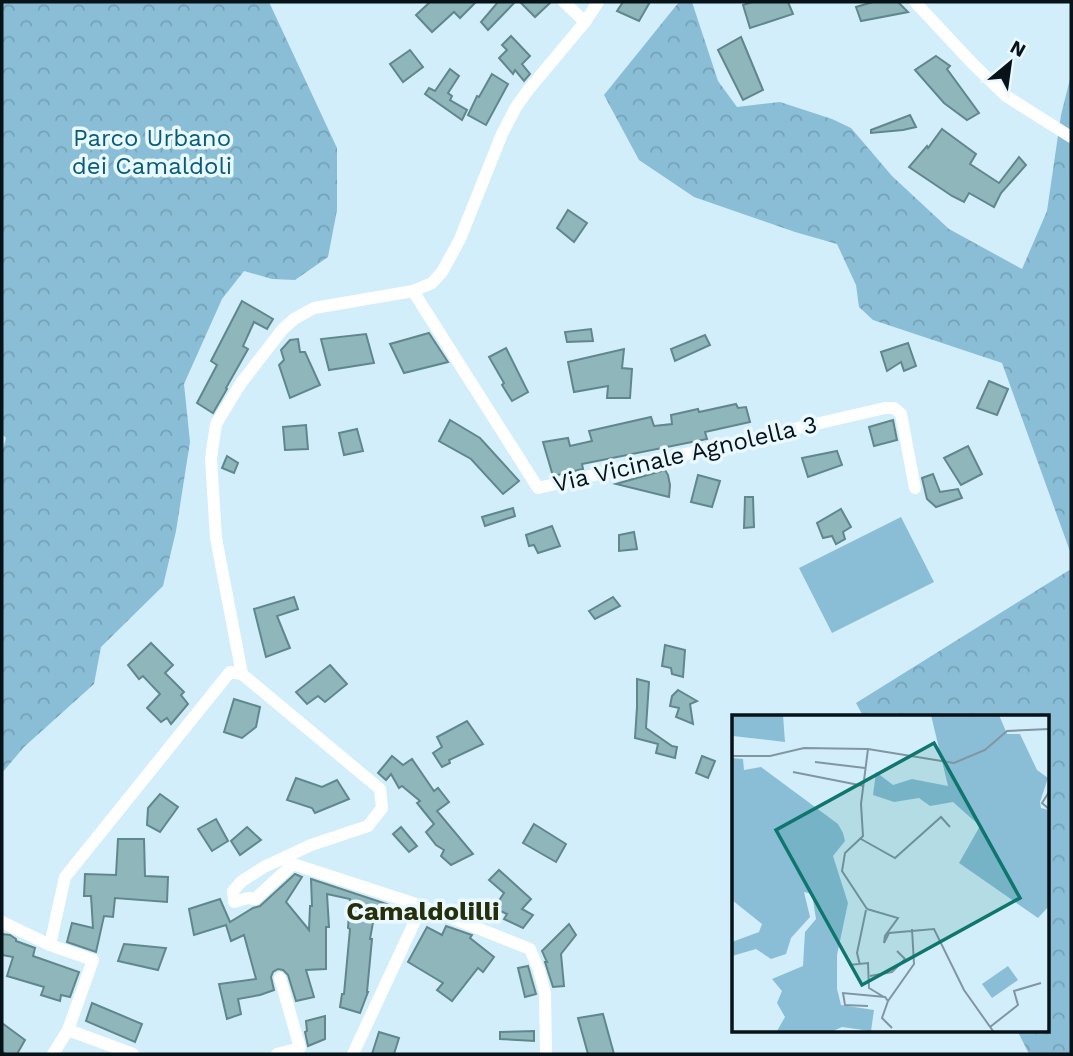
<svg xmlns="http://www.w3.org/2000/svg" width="1073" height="1056" viewBox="0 0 1073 1056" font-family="'Work Sans',sans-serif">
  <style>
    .park { fill: url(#park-crowns) }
    .pitch { fill: #89bed6 }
    .building { fill: #8fb6bb; stroke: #60878c; stroke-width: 2 }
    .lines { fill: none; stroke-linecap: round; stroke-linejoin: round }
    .street { stroke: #fff; stroke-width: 12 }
    .labels { text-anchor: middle; stroke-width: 7; stroke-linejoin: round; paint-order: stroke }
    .park-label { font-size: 24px; fill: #075d79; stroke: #eaf8ff }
    .street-label { font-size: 24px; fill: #071319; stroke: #eaf8ff }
    .neighbourhood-label { font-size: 26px; font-weight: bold; fill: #262f09; stroke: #eaf8ff }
    .inset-road { fill: none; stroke: #8196a1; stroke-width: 2 }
    .view { fill: #0f766e; fill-opacity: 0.15; stroke: #0f766e; stroke-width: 3.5 }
    .inset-edge { fill: none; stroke: #071319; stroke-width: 3.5 }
  </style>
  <defs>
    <pattern id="park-crowns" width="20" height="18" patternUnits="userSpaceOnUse" patternTransform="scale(1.75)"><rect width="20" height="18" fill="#89bed6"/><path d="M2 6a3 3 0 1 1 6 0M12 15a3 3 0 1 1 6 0" fill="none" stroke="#75a2b7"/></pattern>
  </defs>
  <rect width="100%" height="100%" fill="#d2eefb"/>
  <g class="park">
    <polygon points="2,2 269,2 337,148 337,210 328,257 295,280 272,279 244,271 222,299 184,384 190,442 176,531 163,586 101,647 94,684 24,747 2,773 2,453 6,438 2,434"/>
    <polygon points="679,2 692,2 718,81 737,107 780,102 832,119 851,128 892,176 949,229 1022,269 1047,211 1061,115 1071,75 1071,554 1002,363 873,320 859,307 856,285 837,244 795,232 694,197 639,160 604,95"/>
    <polygon points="1071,569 1071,1054 1029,1054 1017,1030 1047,1030 1047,716 863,716 856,703"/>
  </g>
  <polygon class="pitch" points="901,517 934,582 832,633 799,568"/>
  <g class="building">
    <polygon points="430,2 476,2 460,18 454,12 432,32 416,15"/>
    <polygon points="498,2 515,2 488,30 481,22"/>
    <polygon points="520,2 551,2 535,17"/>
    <polygon points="623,2 650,2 639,21 617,11"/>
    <polygon points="752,2 788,2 793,14 750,28 743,5"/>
    <polygon points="873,2 898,2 908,12 861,21 856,7"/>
    <polygon points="511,36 530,56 522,64 530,74 524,81 515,70 513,74 499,58 507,50 502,45"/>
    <polygon points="741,37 763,90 743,100 718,50"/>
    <polygon points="410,50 423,67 403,82 390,64"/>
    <polygon points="936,56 950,66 947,69 979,113 967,120 944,103 915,70"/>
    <polygon points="450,69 459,76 448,93 452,96 450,100 467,110 462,120 425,94 429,88 435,91"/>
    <polygon points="492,74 508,84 486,125 468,115 477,96 479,97"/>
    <polygon points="910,115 916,127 903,130 871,133 871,130"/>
    <polygon points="942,129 976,154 970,164 999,183 1019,157 1026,165 1001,193 994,207 969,193 964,202 952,196 909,167 927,146 928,148"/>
    <polygon points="568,210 587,223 574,242 557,228"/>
    <polygon points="242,301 273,319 267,329 254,322 243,346 248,349 226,388 227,389 213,413 197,403 217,365 211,361"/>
    <polygon points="591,329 593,341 567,342 565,332"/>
    <polygon points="429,333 448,362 404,373 390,344"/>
    <polygon points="366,334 374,363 329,370 321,339"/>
    <polygon points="705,335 710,345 675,361 671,349"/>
    <polygon points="298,339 300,352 305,352 320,385 290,398 279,365 284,360 281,350 290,340"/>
    <polygon points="908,343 916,366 904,371 901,362 887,371 881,352"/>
    <polygon points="506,348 528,392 512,401 502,385 504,383 489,357"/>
    <polygon points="624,349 622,368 632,369 630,398 607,398 608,386 574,392 568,362"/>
    <polygon points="989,381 1008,389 997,415 977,408"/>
    <polygon points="736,404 738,408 746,407 750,422 705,432 707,439 582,464 583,469 553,476 543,442 568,438 570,446 592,441 589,431 651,417 654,426 672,424 671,415 698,409 699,412"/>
    <polygon points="450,420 480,438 519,481 503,494 471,459 439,441"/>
    <polygon points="893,420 897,440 874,446 869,427"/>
    <polygon points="306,425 308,449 285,450 283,427"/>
    <polygon points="357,429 363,451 344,455 339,433"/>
    <polygon points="968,446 982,474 961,485 944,458"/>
    <polygon points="837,451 842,465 808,477 802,458"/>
    <polygon points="227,456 238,463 234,473 222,468"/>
    <polygon points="665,470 668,475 670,485 669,497 616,484"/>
    <polygon points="933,474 940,492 958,489 962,498 936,507 927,499 922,478"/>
    <polygon points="698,475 720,481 712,507 691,502"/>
    <polygon points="745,497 753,497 754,527 744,528"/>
    <polygon points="513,508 515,516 485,526 482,517"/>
    <polygon points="841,509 851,527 843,532 845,539 836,544 832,536 823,538 817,523"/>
    <polygon points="552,526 560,546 538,553 534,545 529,546 526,535"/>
    <polygon points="634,532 637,549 619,551 619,535"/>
    <polygon points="294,597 298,609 277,616 290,648 266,657 254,609"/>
    <polygon points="613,597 620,606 595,619 589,611"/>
    <polygon points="151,643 173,665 165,673 184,692 181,695 188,704 171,724 167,718 161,722 147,708 160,694 143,676 139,679 128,665"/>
    <polygon points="665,645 685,650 683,677 672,674 671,668 662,666"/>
    <polygon points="330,665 347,684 325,702 318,696 307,704 296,692"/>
    <polygon points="637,679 649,682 646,728 672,746 677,747 675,758 656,753 658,744 635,738 637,707"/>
    <polygon points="678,690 697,701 690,704 693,724 676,717 679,708 670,706 672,696"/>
    <polygon points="234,699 260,707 256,727 242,738 224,732"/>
    <polygon points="467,721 483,744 449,760 450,763 442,767 433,753 442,747 437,737"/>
    <polygon points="392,756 403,765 412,759 434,791 438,788 449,802 437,811 473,854 451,865 441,856 444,850 436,845 426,832 434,824 417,803 420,801 402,786 399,788 391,774 386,780 378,773"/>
    <polygon points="702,756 715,761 708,778 696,773"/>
    <polygon points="296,778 322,787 337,780 349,799 315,813 312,808 287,800"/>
    <polygon points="160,794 178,807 160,832 147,825 148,808"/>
    <polygon points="216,819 228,841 212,851 198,829"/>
    <polygon points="534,824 566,844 556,862 523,843"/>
    <polygon points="247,827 261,840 240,855 231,841"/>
    <polygon points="401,827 417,846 409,852 393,834"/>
    <polygon points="118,839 144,839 145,876 168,877 167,902 115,898 113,917 104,916 96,952 67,942 72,923 93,928 91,896 84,896 85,874 116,875"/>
    <polygon points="499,870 531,899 522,909 533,915 523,928 504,919 507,914 494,908 504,893 489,880"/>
    <polygon points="295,874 302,877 286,902 309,930 310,906 312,906 311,879 405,910 400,919 375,911 370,939 372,939 367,992 368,992 360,1013 340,1007 342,994 344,994 350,929 348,928 350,899 327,894 329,927 326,927 326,969 306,970 314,997 296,1001 288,975 283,970 278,969 273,972 271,977 274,990 260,995 238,999 241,1014 227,1019 219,984 256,979 244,935 231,941 226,925 194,935 189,909 220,899 230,922 253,908 260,906"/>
    <polygon points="569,924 576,935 561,954 564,986 553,987 545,962 547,962 542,951"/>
    <polygon points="446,926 472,935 470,938 494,957 483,972 478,968 452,1001 437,990 443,983 408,962 427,927 442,935"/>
    <polygon points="2,934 10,935 16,939 16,941 35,948 33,956 79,972 70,997 61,995 60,1001 41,995 44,987 7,976 13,957 2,955"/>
    <polygon points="124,944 166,948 158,970 118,961"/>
    <polygon points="528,966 536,994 525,997 518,968"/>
    <polygon points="92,1003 142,1024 135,1042 86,1021"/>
    <polygon points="603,1014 614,1054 588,1054 578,1018"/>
    <polygon points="325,1016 325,1039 308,1046 305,1032 307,1031 306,1021"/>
    <polygon points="2,1023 25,1040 17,1054 6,1054 2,1051"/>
    <polygon points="534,1031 534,1041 500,1039 500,1032"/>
    <polygon points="379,1032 399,1038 394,1054 372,1054"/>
  </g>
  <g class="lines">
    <g class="street">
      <polyline points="564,2 585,22"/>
      <polyline points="915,2 972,63 1006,96 1071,137"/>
      <polyline points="413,291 538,488 885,408 894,408 901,414 915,488"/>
      <polyline points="242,674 216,538 211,458 216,424 241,383 282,330 294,319 314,308 413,291 432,283 442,272 460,239 502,134 516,107 529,89 585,22 598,2"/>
      <polyline points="2,922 50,945 93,960 68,1030 53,1054"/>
      <polyline points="50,945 65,877 230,672 242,674 380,789 382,808 368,826 311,845 264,867 242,881 233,891 234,902 248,898 255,899 293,864 422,906 530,949 539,970 545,993 546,1054"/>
      <polyline points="68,1030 133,1054"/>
      <polyline points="277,1054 300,1048 280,978"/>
      <polyline points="353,1054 422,906"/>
    </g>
  </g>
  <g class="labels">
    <g class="park-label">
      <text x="152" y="146">Parco Urbano<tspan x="152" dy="28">dei Camaldoli</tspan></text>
    </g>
    <g class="street-label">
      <text transform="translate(685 454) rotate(-13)" y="8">Via Vicinale Agnolella 3</text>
    </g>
    <g class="neighbourhood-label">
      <text x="423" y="920">Camaldolilli</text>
    </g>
  </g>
  <g transform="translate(732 715)">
    <rect width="317" height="317" fill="#d2eefb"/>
    <path d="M0 0H51L53 27 1 21ZM199 0H267L275 19H288L305 55 316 63 308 87 309 93 317 95V191L306 203 227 148 248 111 221 87 198 91 187 83 162 87 141 80 144 57 161 70 180 64 216 71ZM0 43 11 44 12 55 29 52 106 109 111 118 113 126 101 141 116 188 105 240V274L109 290 142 295 139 316 110 312 101 316H45L53 302 45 288 50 276 40 264 71 251 73 217 84 204 80 179 72 177 78 202 59 223 54 239 39 244 24 234 0 241V227L27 217 30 209 0 185Z" fill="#89bed6"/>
    <path d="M276 251 286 265 260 283 250 269Z" fill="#89bed6"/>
    <path class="inset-road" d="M0 41H38L72 33 136 34 222 48 253 35 275 16 317 14M83 47 133 53M61 57 132 71M317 77 310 88 317 94M129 124 163 143 209 102 218 112M135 194 166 203 153 221 152 228 157 218 202 214 232 275 261 316M135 194 110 156 113 138 131 121 129 89 136 34M117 250 136 248 137 273 152 282M128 250 125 238 134 195M138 261 160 257 173 244 165 236M156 286 150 303 160 313M136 291 113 290 111 278 153 282 156 286 182 249 180 214M258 312 286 290 282 276 309 268"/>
    <path class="view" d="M202 28 288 183 130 270 44 115Z"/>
    <rect width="317" height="317" class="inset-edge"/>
  </g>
  <rect width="1073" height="1056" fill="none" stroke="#071319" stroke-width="7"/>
  <g transform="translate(1010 63) rotate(29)" stroke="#eaf8ff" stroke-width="5" paint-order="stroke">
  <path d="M0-5L12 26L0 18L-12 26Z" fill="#071319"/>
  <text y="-10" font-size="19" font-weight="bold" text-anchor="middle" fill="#071319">N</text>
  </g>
</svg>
